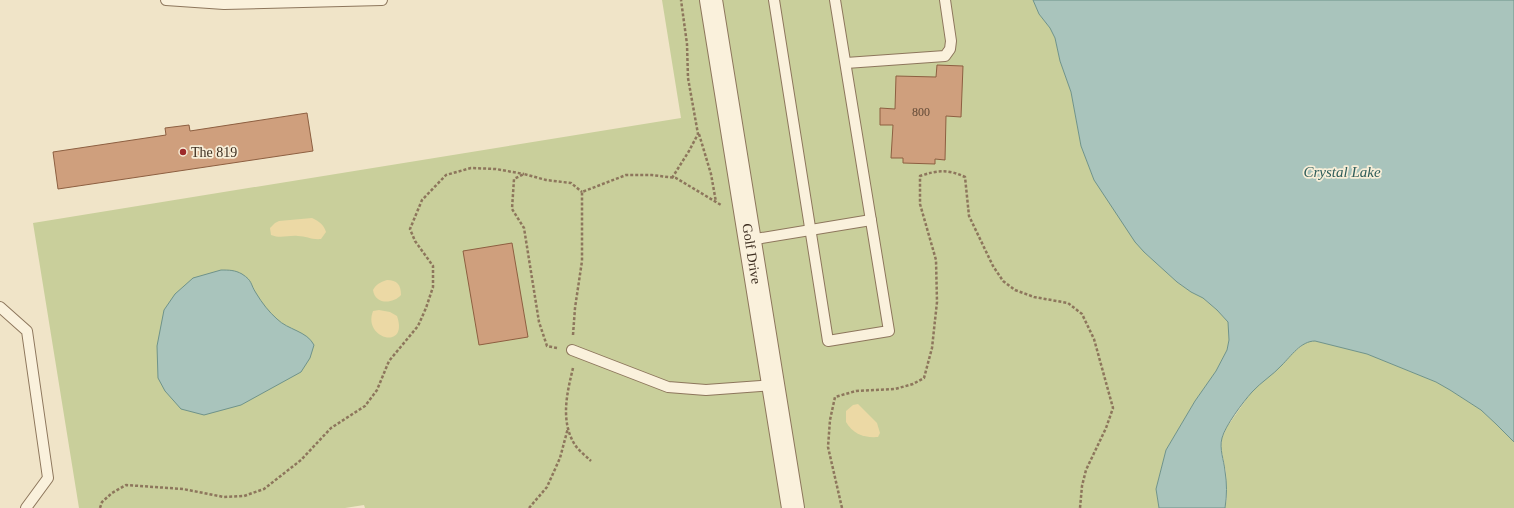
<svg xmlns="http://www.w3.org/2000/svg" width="1514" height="508" viewBox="0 0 1514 508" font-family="Georgia,serif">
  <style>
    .green { fill: #c9cf9b }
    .sand { fill: #ecd9a5 }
    .water { fill: #a9c4bc; stroke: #6f938a }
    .building { fill: #cf9f7d; stroke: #8d5f41 }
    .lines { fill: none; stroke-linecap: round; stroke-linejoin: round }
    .service-casing { stroke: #8d765c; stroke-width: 12 }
    .tertiary-casing { stroke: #8d765c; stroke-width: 24 }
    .path { stroke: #8d765c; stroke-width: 2.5; stroke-dasharray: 3 2; stroke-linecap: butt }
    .service { stroke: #faf1dc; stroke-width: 10 }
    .tertiary { stroke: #faf1dc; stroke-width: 22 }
    .poi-dot { fill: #9e2a2b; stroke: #f7eed8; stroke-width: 1.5 }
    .labels { text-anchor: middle; stroke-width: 3.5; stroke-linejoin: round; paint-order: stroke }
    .number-label { font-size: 12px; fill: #624a37 }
    .poi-label { font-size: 14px; fill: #3d2e20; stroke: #f7eed8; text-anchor: start }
    .street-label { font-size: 14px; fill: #3d2e20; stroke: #f7eed8 }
    .water-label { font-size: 15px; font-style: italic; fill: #2f5d5a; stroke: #f7eed8 }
  </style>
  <rect width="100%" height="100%" fill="#f0e4c8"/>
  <g class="green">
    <polygon points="662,0 1033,0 1039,14 1050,28 1055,38 1060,61 1071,92 1081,146 1094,180 1144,252 1177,282 1191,292 1203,298 1217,310 1228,322 1229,340 1227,350 1216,371 1195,401 1166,450 1156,489 1159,508 365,508 364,505 345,508 79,508 33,223 681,118"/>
    <polygon points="1308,341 1315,341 1367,354 1436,382 1450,390 1481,410 1496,424 1514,442 1514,508 1225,508 1227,498 1226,472 1221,448 1222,438 1227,427 1252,391 1281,366 1294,352"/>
  </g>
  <g class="sand">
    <path d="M312 218C319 221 324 225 326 232L321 239C312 240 306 236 298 236 288 235 281 239 271 235L270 228 275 223 279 221Z"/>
    <path d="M387 280C397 280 401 285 401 295 393 304 375 305 373 290 376 284 381 282 387 280Z"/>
    <path d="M379 310 390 312 397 316C409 351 362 339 373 311Z"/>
    <path d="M858 404 877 423 880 433 878 437C864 438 853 434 846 422V411L853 405Z"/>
  </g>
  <g class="water">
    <path d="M1033 0H1514V442L1496 424 1481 410 1450 390 1436 382 1367 354 1315 341C1301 341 1291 356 1282 365 1273 375 1261 382 1252 392 1243 402 1225 426 1222 438 1219 449 1224 460 1225 471 1227 483 1227 496 1225 508H1159L1156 489 1166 450 1195 401 1216 371 1227 350 1229 340 1228 322 1217 310 1203 298 1191 292 1177 282 1144 252 1135 242 1094 180 1081 146 1071 92 1060 61 1055 38 1050 28 1039 14Z"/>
    <path d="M221 270C229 270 235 270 242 274 253 281 250 284 256 293 262 303 269 312 277 319 288 330 307 331 314 345L310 358 301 372 241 405 204 415 181 409 165 391 158 378 157 346 164 310 175 294 193 278Z"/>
  </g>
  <g class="building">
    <polygon points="937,65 963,66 961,117 946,116 945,160 935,159 935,164 903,163 903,158 891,158 893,125 880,125 880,108 895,109 896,76 936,77"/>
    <polygon points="307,113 313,151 58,189 53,152 166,135 165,128 189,125 190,131"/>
    <polygon points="512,243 528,337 479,345 463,251"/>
  </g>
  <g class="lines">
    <g class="service-casing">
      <g id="service">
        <polyline points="166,0 224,4 382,0"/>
        <polyline points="774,0 828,341 889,331 835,0"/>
        <polyline points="846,63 945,56 950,49 951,41 945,0"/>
        <polyline points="750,240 871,220"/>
        <polyline points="0,307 27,331 48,478 26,508"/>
        <polyline points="572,350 668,387 706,390 773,385"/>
      </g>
    </g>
    <g class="tertiary-casing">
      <g id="tertiary">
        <path id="s1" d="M711 0 793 508"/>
      </g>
    </g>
    <g class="path">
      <polyline points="699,134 711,174 716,202"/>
      <polyline points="672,178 689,151 698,134 688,78 687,44 681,0"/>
      <polyline points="573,335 575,308 582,261 582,192 626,175 652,175 676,178 721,205"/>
      <polyline points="557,348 547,346 539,322 524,228 512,209 514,179 524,174 546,180 571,183 582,192"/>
      <path d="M573 368C567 393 560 421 575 445 579 451 586 456 591 461"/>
      <polyline points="100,508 102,502 112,493 126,485 183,489 224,497 244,496 264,489 301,460 331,428 365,406 377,390 389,361 418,326 426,308 433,287 433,266 415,241 410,229 422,200 446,175 471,168 496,169 524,174"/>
      <polyline points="529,508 547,487 560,458 568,428"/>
      <path d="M842 508 828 447 830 420 835 397 856 391 895 389 913 384 924 378 932 348 937 302 936 260 920 204V176C938 170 948 169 965 177L969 216 993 266 1003 281 1015 290 1034 297 1068 303 1082 314 1094 339 1113 408 1106 428 1086 470 1082 486 1080 508"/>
    </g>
    <use href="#service" class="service"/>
    <use href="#tertiary" class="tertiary"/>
  </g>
  <circle class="poi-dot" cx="183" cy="152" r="4"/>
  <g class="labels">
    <g class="number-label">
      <text x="921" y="116">800</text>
    </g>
    <g class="poi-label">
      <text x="191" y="157">The 819</text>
    </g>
    <g class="street-label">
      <text dy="5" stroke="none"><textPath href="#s1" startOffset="257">Golf Drive</textPath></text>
    </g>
    <g class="water-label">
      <text x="1342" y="177">Crystal Lake</text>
    </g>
  </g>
</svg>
